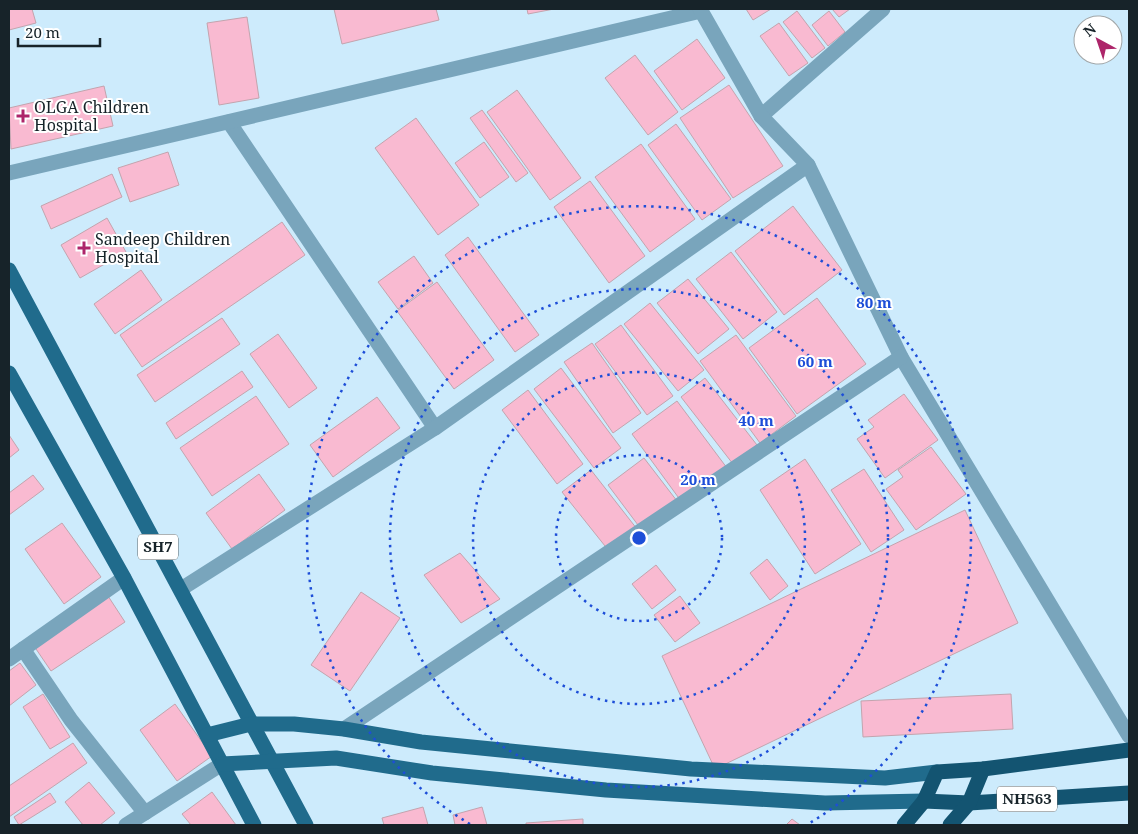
<svg xmlns="http://www.w3.org/2000/svg" width="1138" height="834" viewBox="0 0 1138 834" font-family="'Noto Serif',serif">
  <style>
    .building { fill: #f9bad1; stroke: #c3a4ae }
    .lines { fill: none; stroke-linecap: round; stroke-linejoin: round }
    .minor { stroke: #79a5bc; stroke-width: 15 }
    .major { stroke: #206b8c; stroke-width: 15 }
    .highway { stroke: #135471; stroke-width: 15 }
    .ring { fill: none; stroke: #1d4ed8; stroke-width: 2.5; stroke-dasharray: 2.5 5 }
    .poi-dot { fill: #ad256a; stroke: #fff; stroke-width: 2 }
    .labels { text-anchor: middle; stroke-width: 4; stroke-linejoin: round; paint-order: stroke }
    .shield { fill: #fff; stroke: #5d6569; stroke-width: 1 }
    .shield-label { font-size: 15px; font-weight: bold; fill: #172329 }
    .poi-label { font-size: 16px; fill: #172329; stroke: #fff; text-anchor: start }
    .centre { fill: #1d4ed8; stroke: #fff; stroke-width: 2.5 }
    .ring-label { font-size: 15px; text-anchor: middle; font-weight: bold; fill: #1d4ed8; stroke: #fff; stroke-width: 4; stroke-linejoin: round; paint-order: stroke }
  </style>
  <rect width="100%" height="100%" fill="#cdebfc"/>
  <g class="building">
    <polygon points="9,9 32,9 36,23 9,30"/>
    <polygon points="334,9 436,9 439,20 342,44"/>
    <polygon points="527,9 554,9 528,14"/>
    <polygon points="746,9 771,9 753,20"/>
    <polygon points="832,9 850,9 839,17"/>
    <polygon points="797,11 825,48 812,58 783,22"/>
    <polygon points="829,11 845,32 828,46 812,25"/>
    <polygon points="247,17 259,98 219,105 207,23"/>
    <polygon points="779,23 808,63 789,76 760,36"/>
    <polygon points="697,39 725,78 682,110 654,71"/>
    <polygon points="635,55 678,112 648,135 605,78"/>
    <polygon points="729,85 783,166 733,198 680,118"/>
    <polygon points="104,86 113,126 11,149 9,108"/>
    <polygon points="517,90 581,178 550,200 487,112"/>
    <polygon points="482,110 528,173 516,182 470,118"/>
    <polygon points="416,118 479,205 438,235 375,148"/>
    <polygon points="676,124 731,199 702,220 648,145"/>
    <polygon points="484,142 509,177 480,198 455,163"/>
    <polygon points="641,144 695,219 650,252 595,177"/>
    <polygon points="168,152 179,185 130,202 118,168"/>
    <polygon points="112,174 122,197 51,229 41,206"/>
    <polygon points="590,181 645,256 609,283 554,207"/>
    <polygon points="793,206 842,270 784,315 735,251"/>
    <polygon points="107,218 126,252 80,278 61,245"/>
    <polygon points="282,222 305,255 142,367 120,335"/>
    <polygon points="468,237 539,335 515,352 445,255"/>
    <polygon points="731,252 777,312 743,339 696,279"/>
    <polygon points="414,256 433,283 398,309 378,282"/>
    <polygon points="141,270 162,300 115,334 94,304"/>
    <polygon points="688,279 729,329 698,354 657,303"/>
    <polygon points="437,282 494,360 454,389 397,311"/>
    <polygon points="817,298 866,364 797,414 749,348"/>
    <polygon points="650,303 704,370 678,391 624,324"/>
    <polygon points="222,318 240,344 155,402 137,375"/>
    <polygon points="621,325 673,396 647,415 595,344"/>
    <polygon points="278,334 317,388 289,408 250,354"/>
    <polygon points="736,335 796,416 760,443 700,361"/>
    <polygon points="592,343 641,413 613,433 564,362"/>
    <polygon points="561,368 621,448 594,468 534,389"/>
    <polygon points="242,371 253,387 176,439 166,423"/>
    <polygon points="705,378 757,445 733,464 681,397"/>
    <polygon points="528,390 583,464 557,484 502,410"/>
    <polygon points="904,394 938,440 885,478 857,439 874,427 868,420"/>
    <polygon points="256,396 289,444 212,496 180,448"/>
    <polygon points="377,397 400,428 333,477 310,445"/>
    <polygon points="677,401 727,468 681,501 632,434"/>
    <polygon points="9,435 19,450 9,458"/>
    <polygon points="931,447 966,494 916,530 886,489 903,477 898,470"/>
    <polygon points="644,458 677,501 641,529 608,485"/>
    <polygon points="805,459 861,544 815,574 760,490"/>
    <polygon points="864,469 904,530 871,552 831,490"/>
    <polygon points="591,470 637,529 609,551 562,492"/>
    <polygon points="259,474 285,510 232,549 206,513"/>
    <polygon points="33,475 44,489 9,515 9,493"/>
    <polygon points="965,510 1018,623 715,769 662,656"/>
    <polygon points="62,523 101,577 64,604 25,549"/>
    <polygon points="460,553 500,599 461,623 424,575"/>
    <polygon points="767,559 788,586 770,600 750,573"/>
    <polygon points="656,565 676,590 652,609 632,584"/>
    <polygon points="361,592 400,618 350,691 311,665"/>
    <polygon points="108,596 125,622 51,671 34,646"/>
    <polygon points="680,596 700,623 675,642 654,615"/>
    <polygon points="20,663 36,685 9,706 9,671"/>
    <polygon points="43,694 70,737 50,749 23,707"/>
    <polygon points="1011,694 1013,729 863,737 861,701"/>
    <polygon points="175,704 212,756 177,781 140,730"/>
    <polygon points="73,743 87,763 9,817 9,786"/>
    <polygon points="89,782 115,813 100,825 83,825 65,802"/>
    <polygon points="212,792 236,825 191,825 182,814"/>
    <polygon points="50,793 56,802 19,825 14,817"/>
    <polygon points="423,807 428,825 384,825 382,818"/>
    <polygon points="482,807 487,825 455,825 453,815"/>
    <polygon points="583,819 583,825 526,825 526,823"/>
    <polygon points="792,819 800,825 786,825"/>
  </g>
  <g class="lines">
    <g class="minor">
      <polyline points="761,116 883,9"/>
      <polyline points="229,122 435,428"/>
      <polyline points="808,165 901,357 1129,736"/>
      <polyline points="9,173 701,11"/>
      <polyline points="181,589 435,428 808,165 761,116 700,9"/>
      <polyline points="23,649 71,720 145,813"/>
      <polyline points="9,659 124,578"/>
      <polyline points="344,729 901,357"/>
      <polyline points="126,825 222,764"/>
    </g>
    <g class="major">
      <polyline points="9,270 306,825"/>
      <polyline points="9,373 124,578 254,825"/>
      <polyline points="207,735 251,724 294,724 344,729 421,742 691,769 885,778 937,772"/>
      <polyline points="222,764 336,758 432,773 606,790 825,803 924,801"/>
    </g>
    <g class="highway">
      <polyline points="924,801 969,803 1129,793"/>
      <polyline points="904,825 924,801 937,772 983,769 1129,750"/>
      <polyline points="950,825 969,803 983,769"/>
    </g>
  </g>
  <g class="ring">
    <circle cx="639" cy="538" r="83"/>
    <circle cx="639" cy="538" r="166"/>
    <circle cx="639" cy="538" r="249"/>
    <path d="M470 824A332 332 0 1 1 808 824"/>
  </g>
  <g class="poi-dot">
    <path d="M20.5 108.5h5v5h5v5h-5v5h-5v-5h-5v-5h5z"/>
    <path d="M81.5 240.5h5v5h5v5h-5v5h-5v-5h-5v-5h5z"/>
  </g>
  <g class="labels">
    <g class="shield">
      <rect x="138" y="534.5" width="40" height="25" rx="4"/>
      <rect x="997" y="786.5" width="60" height="25" rx="4"/>
    </g>
    <g class="shield-label">
      <text x="158" y="552">SH7</text>
      <text x="1027" y="804">NH563</text>
    </g>
    <g class="poi-label">
      <text x="34" y="113">OLGA Children<tspan x="34" dy="18">Hospital</tspan></text>
      <text x="95" y="245">Sandeep Children<tspan x="95" dy="18">Hospital</tspan></text>
    </g>
  </g>
  <circle cx="639" cy="538" r="8" class="centre"/>
  <g class="ring-label">
    <text x="874" y="308">80 m</text>
    <text x="815" y="367">60 m</text>
    <text x="756" y="426">40 m</text>
    <text x="698" y="485">20 m</text>
  </g>
  <rect width="1138" height="834" fill="none" stroke="#172329" stroke-width="20"/>
  <g transform="translate(1098 40) rotate(320)"><circle r="24" fill="#ffffff" stroke="#a2a7a9"/>
  <path d="M0-4L9 19L0 12L-9 19Z" fill="#ad256a"/>
  <text y="-8" font-size="14" font-weight="bold" text-anchor="middle" fill="#172329">N</text>
  </g>
  <path d="M18 38v8h82v-8" fill="none" stroke="#172329" stroke-width="2.5"/>
  <text x="25" y="38" font-size="15" fill="#172329" stroke="#ffffff" stroke-width="4" paint-order="stroke">20 m</text>
</svg>
